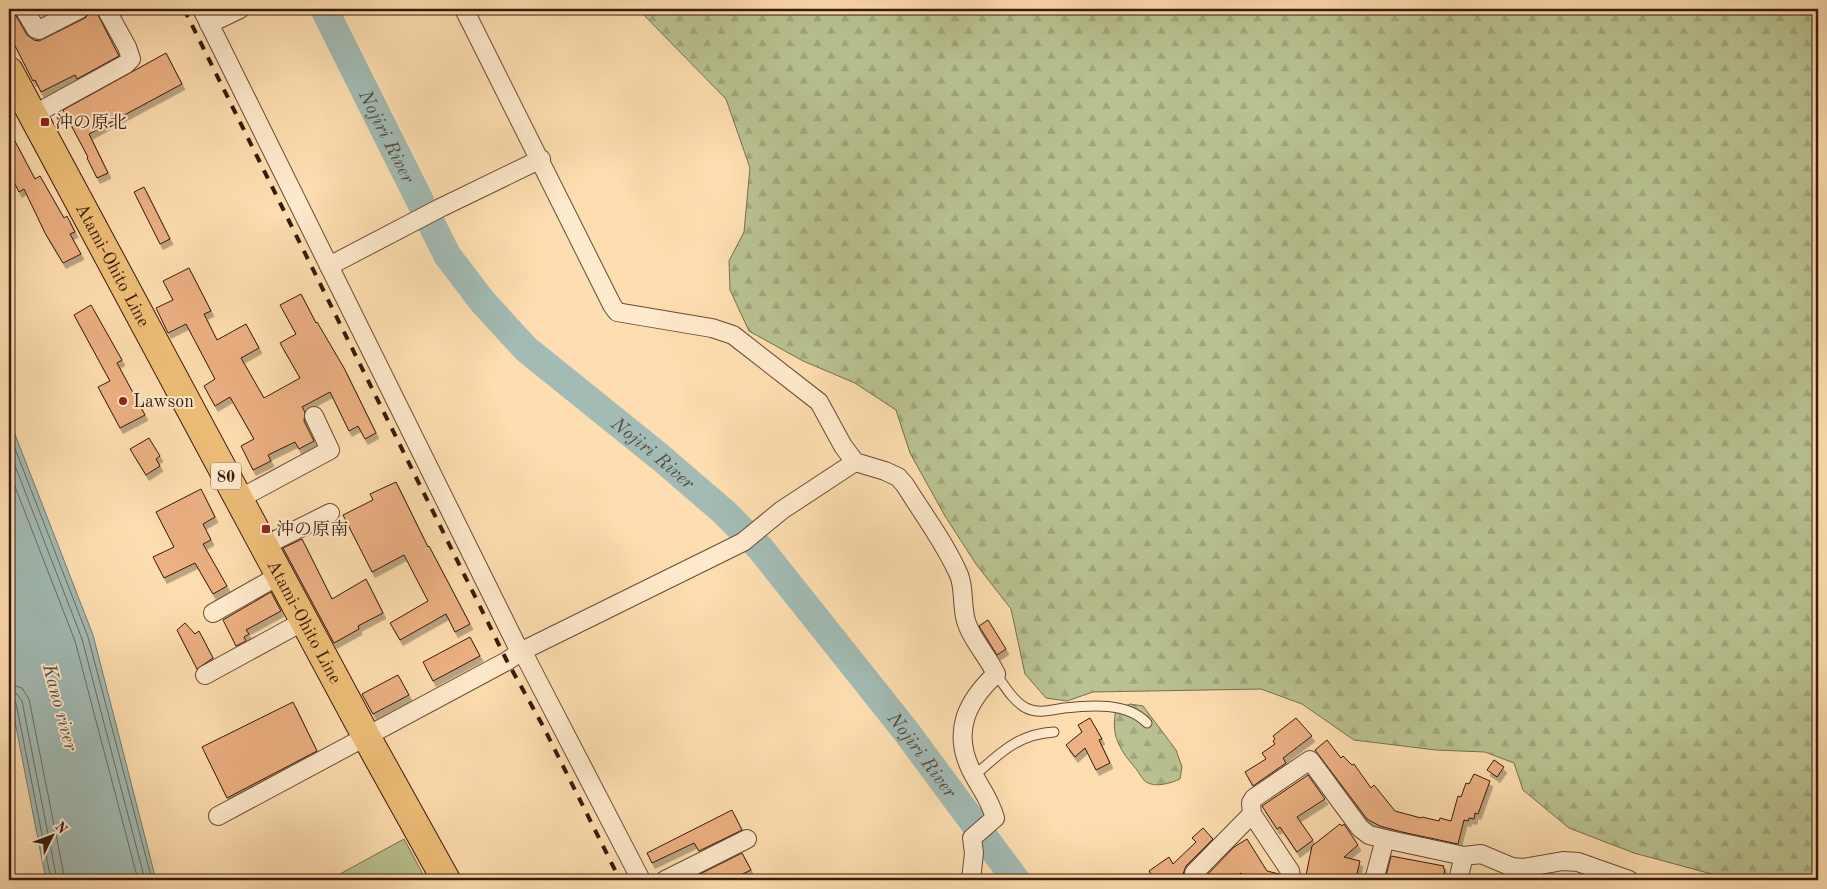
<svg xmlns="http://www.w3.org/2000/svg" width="1827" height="889" viewBox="0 0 1827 889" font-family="'Old Standard TT','Noto Serif JP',serif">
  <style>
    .forest { fill: url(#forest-firs); stroke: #786e4f }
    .park { fill: #b9c291; stroke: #786e4f }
    .water { fill: #a2bbb4; stroke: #777a71 }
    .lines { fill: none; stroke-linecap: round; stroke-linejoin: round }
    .shore { stroke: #6c6a60; stroke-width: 1 }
    .river { stroke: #a2bbb4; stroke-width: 28 }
    .building { fill: #edb183; stroke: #37190d; filter: url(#shadow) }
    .service-casing { stroke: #694a36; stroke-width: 11 }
    .minor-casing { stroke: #694a36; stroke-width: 20 }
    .primary-casing { stroke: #37190d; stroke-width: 30 }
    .service { stroke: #feeacc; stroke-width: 9 }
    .minor { stroke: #feeacc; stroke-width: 18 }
    .primary { stroke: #efbf78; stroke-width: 28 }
    .rail { stroke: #37190d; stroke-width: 4; stroke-dasharray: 9 9; stroke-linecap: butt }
    .poi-dot { fill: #8f2418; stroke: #feeacc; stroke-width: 2 }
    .labels { text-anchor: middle; stroke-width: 4; stroke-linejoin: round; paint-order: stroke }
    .shield { fill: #feeacc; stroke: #735846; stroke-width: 1 }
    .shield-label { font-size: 16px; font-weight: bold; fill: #37190d }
    .poi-label { font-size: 18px; fill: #37190d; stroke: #feeacc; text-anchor: start }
    .street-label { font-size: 18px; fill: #37190d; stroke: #feeacc }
    .water-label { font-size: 19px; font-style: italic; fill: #574a3f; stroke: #feeacc }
  </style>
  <defs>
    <pattern id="forest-firs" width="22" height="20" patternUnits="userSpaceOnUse" patternTransform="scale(1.25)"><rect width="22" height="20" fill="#b9c291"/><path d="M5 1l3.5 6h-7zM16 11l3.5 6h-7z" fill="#a0a67c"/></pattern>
    <filter id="shadow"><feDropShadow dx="3" dy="5.5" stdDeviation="0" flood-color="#0004"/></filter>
  </defs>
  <rect width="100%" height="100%" fill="#fedeb0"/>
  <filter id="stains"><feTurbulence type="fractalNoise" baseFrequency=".004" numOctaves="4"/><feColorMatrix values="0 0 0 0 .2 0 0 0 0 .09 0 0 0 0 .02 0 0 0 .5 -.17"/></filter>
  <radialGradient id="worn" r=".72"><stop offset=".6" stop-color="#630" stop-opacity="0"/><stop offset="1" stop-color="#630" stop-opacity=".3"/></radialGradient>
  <g class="forest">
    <polygon points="638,9 1818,9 1818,880 1734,880 1634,853 1569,828 1523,790 1514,763 1485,752 1436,750 1354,740 1302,704 1261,689 1093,692 1067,701 1046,698 1025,674 1011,609 976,564 945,516 910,453 896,410 855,383 803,361 749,331 730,290 729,261 744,232 750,168 726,99"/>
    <path d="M1130 704 1143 706 1176 750 1182 767 1180 779C1171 783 1156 788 1146 782 1143 780 1139 773 1137 770 1121 751 1110 737 1116 710Z"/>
  </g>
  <polygon class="park" points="404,839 426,880 329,880"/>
  <polygon class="water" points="9,419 93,635 156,880 46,880 9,691"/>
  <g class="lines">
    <g class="shore">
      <polyline points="9,433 88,637 152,880"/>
      <polyline points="9,450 82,639 145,880"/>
      <polyline points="9,471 75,641 138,880"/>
      <polyline points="9,684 22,688 29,699 65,880"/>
      <polyline points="9,692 17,694 22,701 57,880"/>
      <polyline points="9,698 13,699 16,703 51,880"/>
    </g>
    <path class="river" id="s1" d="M324 9 447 255 482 301 526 349 660 457 724 512 760 548 905 730 1016 880"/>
  </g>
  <g class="building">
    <polygon points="9,9 13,9 15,14 27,35 34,40 39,41 85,18 89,14 91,9 95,9 119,56 77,79 75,75 41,92 35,80 33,81 9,34"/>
    <polygon points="166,53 182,84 89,134 108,173 97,178 87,158 88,157 63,110"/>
    <polygon points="9,130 35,179 40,176 64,218 67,216 75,232 70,234 81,254 63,263 45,233 24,189 19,192 9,172"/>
    <polygon points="144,187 170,239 160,244 134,192"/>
    <polygon points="189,268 211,311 204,314 217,340 246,324 259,348 241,358 264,398 300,378 280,343 296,334 280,305 301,294 316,323 317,322 344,368 376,433 365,439 358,426 349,431 330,392 302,407 305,412 304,421 314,441 299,449 295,442 268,455 271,461 253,470 241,446 254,439 230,397 215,406 204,386 215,379 186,324 168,333 156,308 173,300 163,281"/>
    <polygon points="91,305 122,360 117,363 145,415 120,428 98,387 110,381 74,315"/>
    <polygon points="149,438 160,456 156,459 160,466 146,475 130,449"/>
    <polygon points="396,482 428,547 429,546 470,624 455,632 446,614 400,640 390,623 428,601 404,555 372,572 343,515 373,500 370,494"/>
    <polygon points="201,489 215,517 203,524 211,540 203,544 227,586 213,594 195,563 164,578 153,557 174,547 156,512"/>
    <polygon points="302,539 332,599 366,579 383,613 358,626 359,629 334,643 283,548"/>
    <polygon points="271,592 281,611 246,630 249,634 244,637 246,641 236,646 223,620"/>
    <polygon points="988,620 1006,649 997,655 979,626"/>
    <polygon points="185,623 195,634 199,631 213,658 197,669 177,630"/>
    <polygon points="470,637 480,656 433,681 423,662"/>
    <polygon points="398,675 409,695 373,714 362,694"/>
    <polygon points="293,702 317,751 227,798 202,747"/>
    <polygon points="1090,718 1102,739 1099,740 1110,763 1096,770 1085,748 1075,757 1066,745 1082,732 1078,725"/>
    <polygon points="1296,718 1312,736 1283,758 1286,763 1253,786 1245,772 1266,759 1262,753 1275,744 1273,741 1275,739 1273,736"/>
    <polygon points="1327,740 1341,758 1343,756 1352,765 1354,764 1371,788 1374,785 1395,811 1421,818 1422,817 1439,821 1440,818 1451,821 1458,796 1461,797 1466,783 1469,784 1474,774 1490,781 1478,814 1475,813 1474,819 1469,818 1468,821 1464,820 1458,844 1402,832 1380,826 1367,819 1315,750"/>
    <polygon points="1494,760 1504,767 1497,777 1487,770"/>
    <polygon points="1308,775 1325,799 1297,817 1313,840 1297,852 1280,827 1277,829 1262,806"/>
    <polygon points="732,810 742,830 699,851 694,843 652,863 647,853"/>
    <polygon points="1340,824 1342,826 1344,824 1358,845 1344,857 1360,861 1356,878 1353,878 1353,880 1305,880 1312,846"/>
    <polygon points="1203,828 1213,839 1186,866 1183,874 1186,880 1155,880 1149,871 1169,857 1173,864 1196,842 1192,838"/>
    <polygon points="1247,839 1267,871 1279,874 1281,880 1246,880 1241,873 1231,880 1209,880 1208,874 1234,847"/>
    <polygon points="742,853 751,870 730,880 688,880"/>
    <polygon points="1391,856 1444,866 1443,868 1445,869 1443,880 1385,880"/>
  </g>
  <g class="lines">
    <g class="service-casing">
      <g id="service">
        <path d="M996 674C1004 685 1013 701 1026 708 1038 714 1051 710 1064 708 1091 705 1127 702 1147 723"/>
        <path d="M974 776C1000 753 1018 734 1054 732"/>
      </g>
    </g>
    <g class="minor-casing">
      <g id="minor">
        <polyline points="24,9 36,29 39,30 80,9"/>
        <polyline points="202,9 520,652 527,660 641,880"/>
        <path d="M464 9 612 305 617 312 712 328 733 335 819 402 843 446 855 462 885 471 898 477 905 485C923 514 945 543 959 575 965 590 961 608 967 624 973 641 988 657 996 674 967 701 952 731 971 770 980 788 989 797 995 818L972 838 974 853 971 880"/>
        <polyline points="209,24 240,9"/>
        <polyline points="33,115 126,64 131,59 127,47 106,9"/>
        <polyline points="329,266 440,208 541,159"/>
        <polyline points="239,499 330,450 314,416"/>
        <polyline points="264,546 330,513"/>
        <polyline points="213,613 280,575"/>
        <polyline points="205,675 304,621"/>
        <polyline points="218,816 507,661 520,652 735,546 743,542 782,510 855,462"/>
        <polyline points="665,880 747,839"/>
        <polyline points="1199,880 1194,873 1252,814"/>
        <polyline points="1292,880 1290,871 1252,814 1251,803 1254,798 1310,760 1360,828 1369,835 1385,839 1464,856 1481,854 1512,867 1523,868 1563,861 1578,862 1629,880"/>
        <polyline points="1374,880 1385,839"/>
        <polyline points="1458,880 1464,856"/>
      </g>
    </g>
    <g class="primary-casing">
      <g id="primary">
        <path id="s2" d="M9 71 366 736 446 880"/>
      </g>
    </g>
    <use href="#service" class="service"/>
    <use href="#minor" class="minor"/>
    <use href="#primary" class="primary"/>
    <polyline class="rail" points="184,9 507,661 543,726 620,880"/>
  </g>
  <g class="poi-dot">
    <rect x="40" y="117" width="10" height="10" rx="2.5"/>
    <circle cx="123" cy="401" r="5"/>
    <rect x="261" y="524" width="10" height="10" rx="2.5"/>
  </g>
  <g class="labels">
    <rect class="shield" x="211" y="462.5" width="30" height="27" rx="4"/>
    <g class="shield-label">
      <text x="226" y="482">80</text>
    </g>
    <g class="poi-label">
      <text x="55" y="128">沖の原北</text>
      <text x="133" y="407">Lawson</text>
      <text x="276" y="535">沖の原南</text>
    </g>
    <g class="street-label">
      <text dy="6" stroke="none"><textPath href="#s2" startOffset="220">Atami-Ohito Line</textPath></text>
      <text dy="6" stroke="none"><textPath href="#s2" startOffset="625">Atami-Ohito Line</textPath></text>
    </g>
    <g class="water-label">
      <text dy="7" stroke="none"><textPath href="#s1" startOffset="142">Nojiri River</textPath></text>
      <text dy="7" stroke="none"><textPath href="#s1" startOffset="562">Nojiri River</textPath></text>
      <text transform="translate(61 707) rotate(75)" y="7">Kano river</text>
      <text dy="7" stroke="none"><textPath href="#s1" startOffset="968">Nojiri River</textPath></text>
    </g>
  </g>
  <rect width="1827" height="889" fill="none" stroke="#fedeb0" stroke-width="30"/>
  <rect x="10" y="10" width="1807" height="869" fill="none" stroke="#37190d" stroke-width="2.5"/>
  <rect x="15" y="15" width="1797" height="859" fill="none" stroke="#37190d"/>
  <g transform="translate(52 836) rotate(48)" stroke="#feeacc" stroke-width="4" paint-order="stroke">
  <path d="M0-4L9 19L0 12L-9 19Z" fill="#37190d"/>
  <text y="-8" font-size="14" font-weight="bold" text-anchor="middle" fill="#37190d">N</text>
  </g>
  <rect width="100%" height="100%" filter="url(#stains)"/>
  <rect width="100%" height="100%" fill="url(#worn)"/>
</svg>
